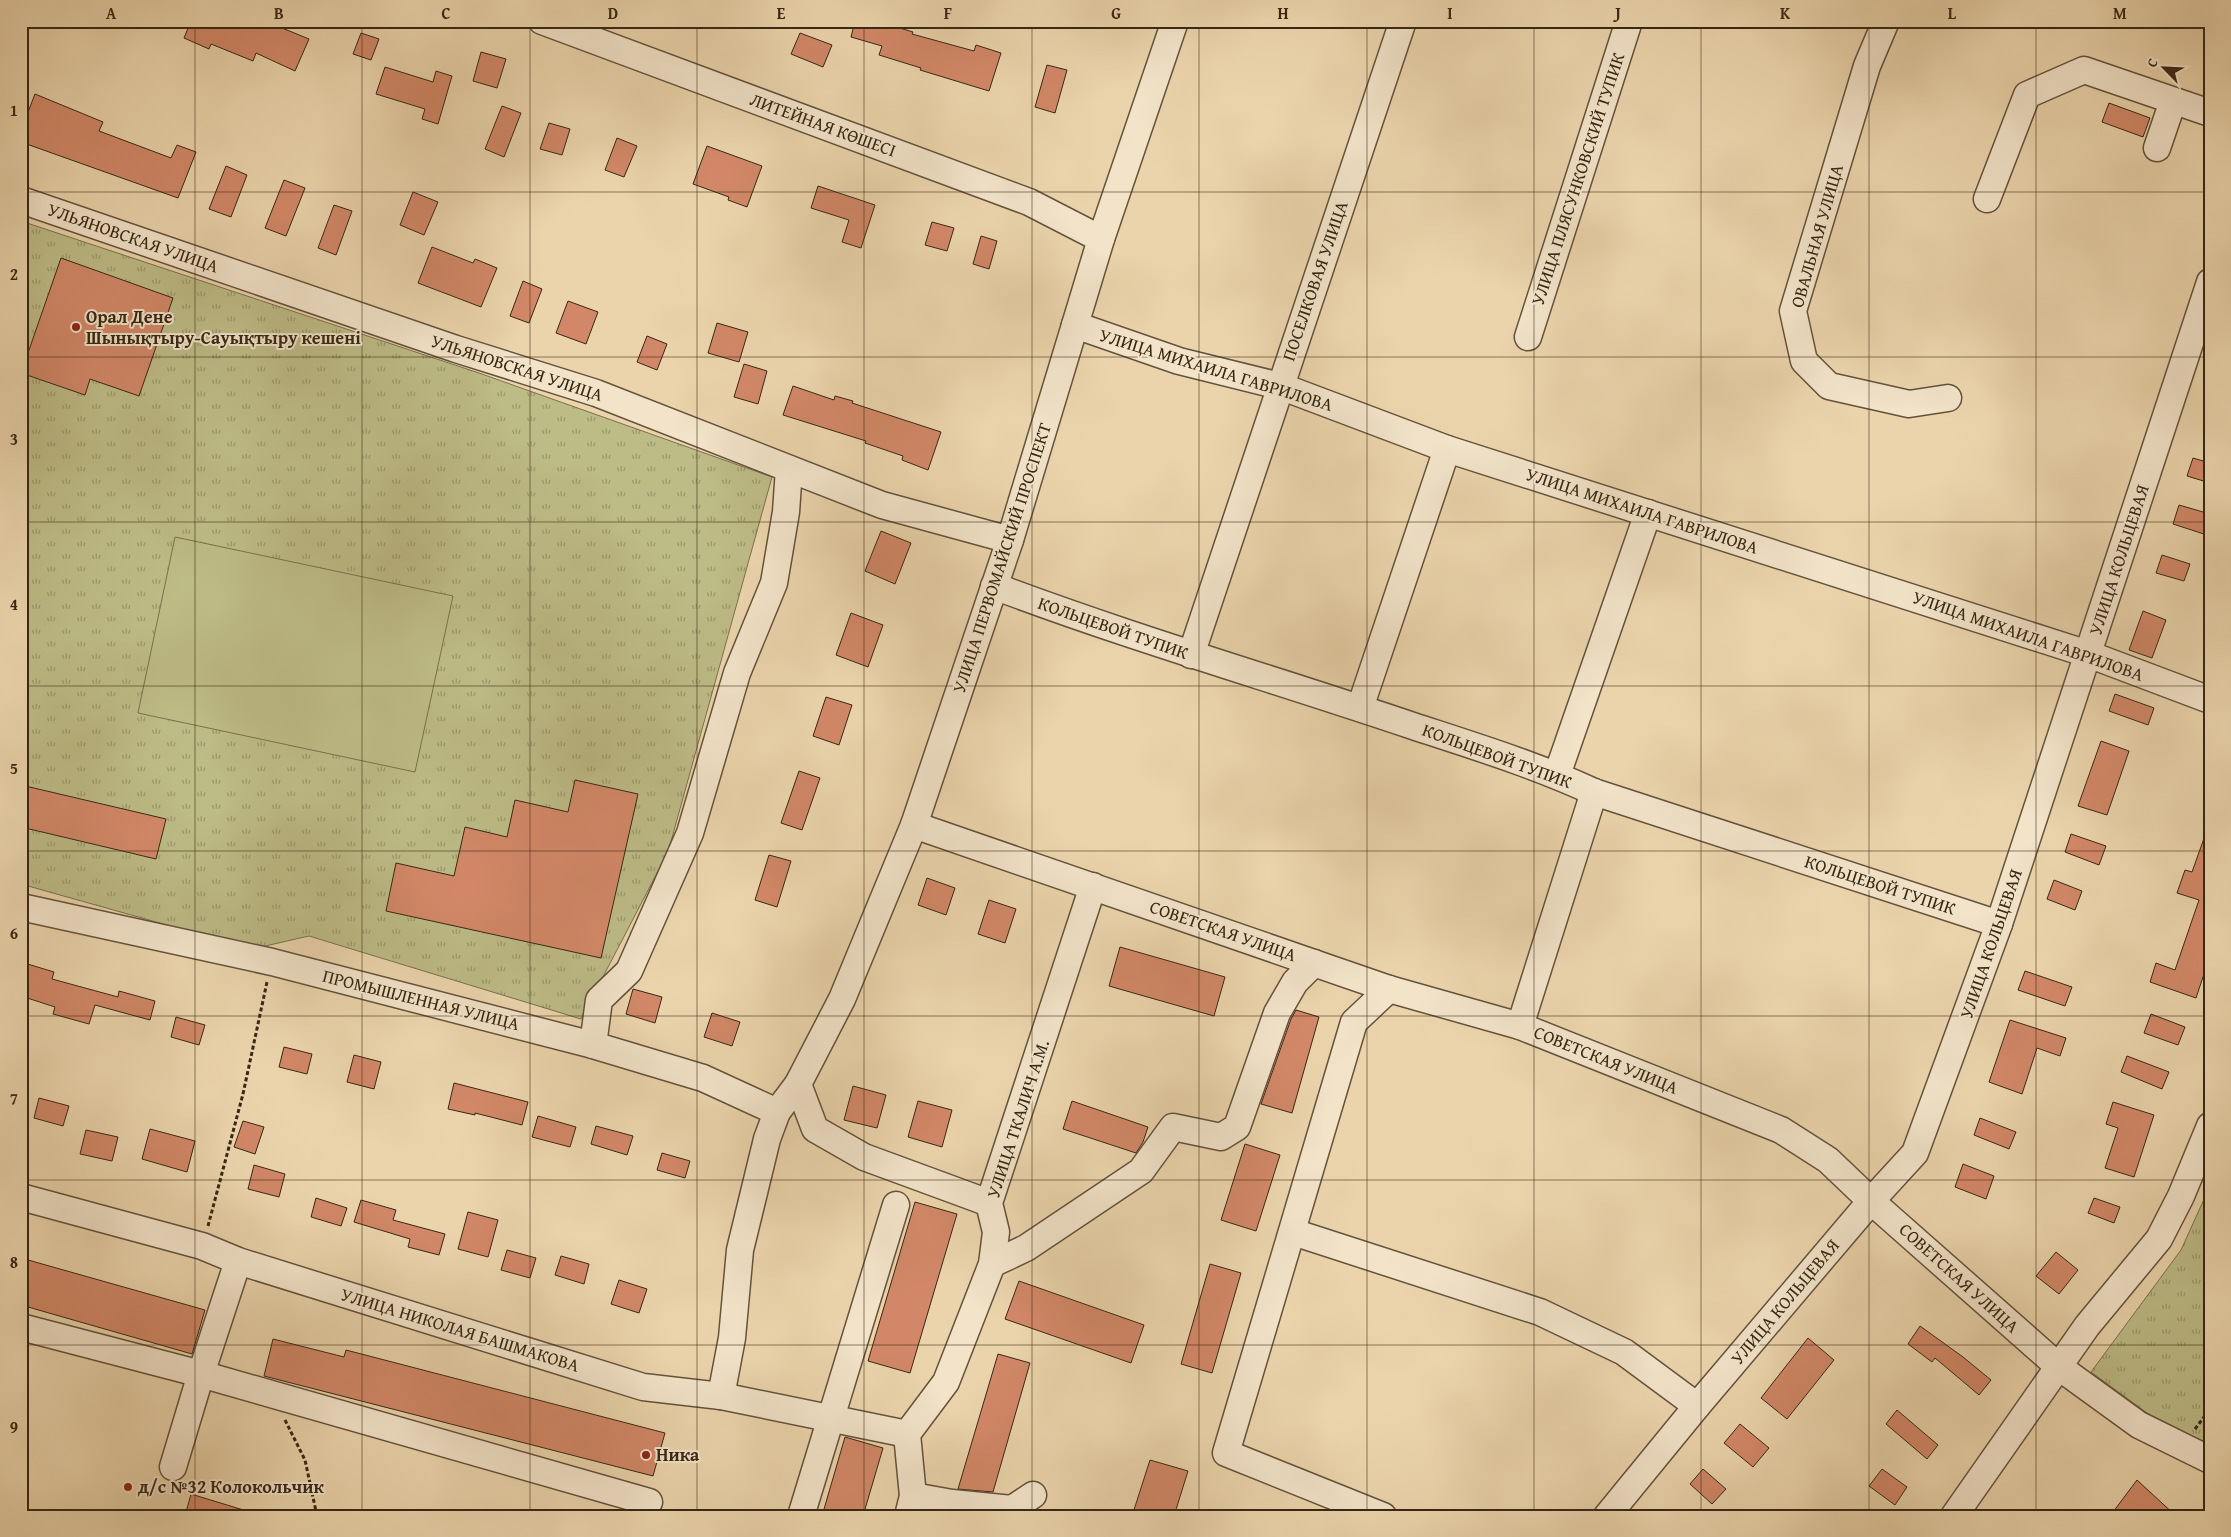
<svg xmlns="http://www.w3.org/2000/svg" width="2231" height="1537" viewBox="0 0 2231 1537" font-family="'Gentium Book Plus',serif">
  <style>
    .grass { fill: url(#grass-tufts); stroke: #7a714d }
    .park { fill: #bdbb86; stroke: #7a714d }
    .building { fill: #d28868; stroke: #372714 }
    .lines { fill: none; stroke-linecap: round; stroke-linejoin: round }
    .minor-casing { stroke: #64523a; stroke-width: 29 }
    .path { stroke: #372714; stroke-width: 3; stroke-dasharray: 4 2.5; stroke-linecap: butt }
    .minor { stroke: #f2e3c9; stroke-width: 26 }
    .grid { fill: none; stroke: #372714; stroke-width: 1; stroke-opacity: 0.55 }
    .poi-dot { fill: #8f2418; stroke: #f2e3c9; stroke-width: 2 }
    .labels { text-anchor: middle; stroke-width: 4; stroke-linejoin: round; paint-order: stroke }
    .street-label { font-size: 18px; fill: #372714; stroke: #f2e3c9 }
    .poi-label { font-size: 18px; font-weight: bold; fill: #372714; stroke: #f2e3c9; text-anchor: start }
    .neatline { fill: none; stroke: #372714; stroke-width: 2 }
    .grid-label { font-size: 16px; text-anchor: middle; font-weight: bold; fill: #372714 }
  </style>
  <defs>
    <pattern id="grass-tufts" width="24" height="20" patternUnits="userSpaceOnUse" patternTransform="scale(1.25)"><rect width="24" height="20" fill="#bdbb86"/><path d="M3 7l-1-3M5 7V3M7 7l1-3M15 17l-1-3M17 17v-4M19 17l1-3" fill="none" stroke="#9a986c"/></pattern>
  </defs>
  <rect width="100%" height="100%" fill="#ebd4ac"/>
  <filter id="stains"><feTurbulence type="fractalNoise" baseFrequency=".004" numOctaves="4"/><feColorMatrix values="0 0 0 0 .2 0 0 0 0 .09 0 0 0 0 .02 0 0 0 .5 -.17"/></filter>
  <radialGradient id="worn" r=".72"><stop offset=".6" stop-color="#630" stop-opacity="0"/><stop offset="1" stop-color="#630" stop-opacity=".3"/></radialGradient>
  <g class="grass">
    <polygon points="21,221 479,373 772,477 668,852 581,1019 309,936 252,949 21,884"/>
    <polygon points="2210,1186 2210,1445 2147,1413 2091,1372 2181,1250"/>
  </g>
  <polygon class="park" points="175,537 453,596 415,772 138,713"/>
  <g class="building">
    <polygon points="191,21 265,21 309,39 295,71 256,53 253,61 211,44 209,49 184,38"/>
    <polygon points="855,21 877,21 913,32 912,34 974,51 976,45 1001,53 989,91 920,70 921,68 879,55 882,46 851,37"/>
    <polygon points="361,33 379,39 371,60 353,54"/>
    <polygon points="800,33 832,45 823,67 791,54"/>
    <polygon points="481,52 506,59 497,88 473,81"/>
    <polygon points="1047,65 1067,70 1055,113 1035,107"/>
    <polygon points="385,67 433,82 436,71 452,76 438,124 422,119 425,109 376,94"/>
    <polygon points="35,94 103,122 99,131 171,158 177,145 196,152 178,198 21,142 21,130"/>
    <polygon points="2109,103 2150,118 2143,137 2102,122"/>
    <polygon points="502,106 521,113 504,157 485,149"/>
    <polygon points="549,123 570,129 562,155 540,149"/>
    <polygon points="617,138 637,146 624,177 605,170"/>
    <polygon points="707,146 762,166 747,207 728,200 729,197 693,184"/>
    <polygon points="226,166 247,175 231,217 209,209"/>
    <polygon points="284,180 305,188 286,236 265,228"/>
    <polygon points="818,186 875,205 861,248 842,242 849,220 811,208"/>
    <polygon points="413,192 438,202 424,235 400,225"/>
    <polygon points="334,205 352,211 336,255 318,248"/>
    <polygon points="932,222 954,228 947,251 925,245"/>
    <polygon points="981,236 997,241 989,269 973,264"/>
    <polygon points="432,247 473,263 475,259 497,268 481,307 418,283"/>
    <polygon points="61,258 173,298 139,396 90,379 85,395 21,373"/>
    <polygon points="523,281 542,289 529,323 510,316"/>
    <polygon points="568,301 598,312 586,344 556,333"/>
    <polygon points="717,323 748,332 739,362 708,353"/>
    <polygon points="647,336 667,344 657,370 637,362"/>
    <polygon points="744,364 767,371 758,404 734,397"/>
    <polygon points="793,386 834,400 835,396 853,401 852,403 941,432 928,470 902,460 903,456 865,443 866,441 783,415"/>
    <polygon points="2193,458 2210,463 2210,483 2187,476"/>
    <polygon points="2179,505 2210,514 2210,536 2173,524"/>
    <polygon points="881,531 911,543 895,584 865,571"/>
    <polygon points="2162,555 2190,564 2184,581 2156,573"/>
    <polygon points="2143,611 2166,620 2152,658 2129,650"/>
    <polygon points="851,613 883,625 868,667 836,655"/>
    <polygon points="2115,694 2154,708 2148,725 2109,711"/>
    <polygon points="826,697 852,705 839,745 813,736"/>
    <polygon points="2101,741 2129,751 2107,815 2078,806"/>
    <polygon points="799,771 820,778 802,830 781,823"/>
    <polygon points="575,780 638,794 601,958 386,911 396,863 454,876 465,827 507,837 515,800 568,812"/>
    <polygon points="21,785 166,819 156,859 21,827"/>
    <polygon points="2208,827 2210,828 2210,956 2196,998 2150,982 2156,963 2175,970 2199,900 2177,893 2185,870 2192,872"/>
    <polygon points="2071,834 2106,846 2099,865 2065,852"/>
    <polygon points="769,855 791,861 777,907 755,900"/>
    <polygon points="927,878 955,888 946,915 918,905"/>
    <polygon points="2054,880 2082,891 2075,910 2047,899"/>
    <polygon points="989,900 1016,909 1005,943 978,934"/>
    <polygon points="1120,947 1225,977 1214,1016 1109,986"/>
    <polygon points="21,962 54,972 52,979 118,997 119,991 155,1001 150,1020 95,1005 89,1024 53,1014 55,1007 21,996"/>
    <polygon points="2025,971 2072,987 2065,1006 2018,990"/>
    <polygon points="633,989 662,997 655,1023 626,1014"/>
    <polygon points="1296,1010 1319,1017 1292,1113 1261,1104 1291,1019"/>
    <polygon points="712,1013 740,1022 732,1046 704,1037"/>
    <polygon points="2151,1014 2185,1027 2178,1045 2144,1033"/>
    <polygon points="176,1017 205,1025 199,1045 171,1037"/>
    <polygon points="2010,1020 2066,1038 2060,1056 2037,1048 2022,1094 1989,1082"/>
    <polygon points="284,1047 312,1054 307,1074 279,1067"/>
    <polygon points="354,1055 381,1062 374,1089 347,1082"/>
    <polygon points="2127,1056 2169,1072 2162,1089 2121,1072"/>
    <polygon points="454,1083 528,1102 522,1125 475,1113 475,1115 448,1109"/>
    <polygon points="853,1086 886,1095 877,1128 844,1120"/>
    <polygon points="39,1098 69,1106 63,1126 34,1118"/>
    <polygon points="918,1101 952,1110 942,1147 908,1137"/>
    <polygon points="1072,1101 1148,1127 1143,1142 1136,1153 1063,1129"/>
    <polygon points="2113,1102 2154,1115 2134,1177 2105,1168 2118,1128 2106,1124"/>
    <polygon points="538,1116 576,1127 570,1147 532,1137"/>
    <polygon points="1980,1118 2016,1132 2009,1149 1974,1135"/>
    <polygon points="243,1121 264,1127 255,1154 234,1147"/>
    <polygon points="596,1126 633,1136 627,1155 591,1144"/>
    <polygon points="150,1129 195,1141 187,1172 142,1159"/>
    <polygon points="86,1130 118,1137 112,1161 80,1154"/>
    <polygon points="1245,1144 1280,1155 1256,1231 1221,1220"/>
    <polygon points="662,1153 690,1161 685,1178 657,1170"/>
    <polygon points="1963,1164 1994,1176 1986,1199 1955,1187"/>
    <polygon points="254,1165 285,1174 279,1197 248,1189"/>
    <polygon points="316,1198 347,1208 341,1226 311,1217"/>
    <polygon points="2094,1198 2120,1207 2114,1223 2088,1213"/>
    <polygon points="361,1200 396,1210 393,1220 445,1234 439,1255 408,1247 410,1239 354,1222"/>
    <polygon points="915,1202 957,1214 910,1373 868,1361"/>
    <polygon points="468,1212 498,1220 488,1257 458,1249"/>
    <polygon points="507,1250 536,1258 530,1278 501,1270"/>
    <polygon points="2056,1252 2078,1270 2059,1294 2036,1276"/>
    <polygon points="561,1256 589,1264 584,1284 555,1275"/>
    <polygon points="21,1258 205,1310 192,1354 21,1305"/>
    <polygon points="1210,1264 1241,1273 1212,1373 1181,1364"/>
    <polygon points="619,1280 647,1289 639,1313 611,1304"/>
    <polygon points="1019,1281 1144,1325 1131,1363 1005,1319"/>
    <polygon points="1920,1326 1963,1357 1991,1380 1979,1395 1935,1358 1932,1362 1908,1344"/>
    <polygon points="1808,1338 1834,1360 1787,1419 1761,1398"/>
    <polygon points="273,1339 344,1357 346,1350 665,1433 653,1476 264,1376"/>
    <polygon points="998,1354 1030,1363 993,1492 958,1489"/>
    <polygon points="1897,1410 1938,1445 1927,1459 1886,1424"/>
    <polygon points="1740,1424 1769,1448 1753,1467 1724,1443"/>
    <polygon points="845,1437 883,1448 863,1516 822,1516"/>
    <polygon points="1150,1460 1188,1471 1174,1516 1132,1516"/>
    <polygon points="1703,1469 1726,1489 1712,1504 1690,1484"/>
    <polygon points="1882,1469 1907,1487 1895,1505 1869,1486"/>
    <polygon points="2137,1480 2176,1516 2110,1516"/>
    <polygon points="191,1494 250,1512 250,1516 185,1516"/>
  </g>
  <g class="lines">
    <g class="minor-casing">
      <g id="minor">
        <polyline points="542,21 1029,202 1101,239"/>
        <polyline points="1886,21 1867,66 1793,311 1804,361 1829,386 1909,404 1948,398"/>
        <polyline points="2157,148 2173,101"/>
        <polyline points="1987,199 2027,95 2084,70 2210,113"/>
        <polyline points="21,200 456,349 596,393 882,505 1010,540"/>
        <polyline points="1075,325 1179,361 1280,386 1447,449 2088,654 2210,700"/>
        <polyline points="1528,337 1629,21"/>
        <path d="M994 586C1132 638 1274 679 1413 726 1474 746 1536 765 1594 792L1999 924"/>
        <polyline points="1191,655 1403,21"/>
        <polyline points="1360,708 1447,449"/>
        <polyline points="1557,775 1648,513"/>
        <polyline points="914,825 1389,989 1520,1026 1781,1130 1828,1160 1871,1201 2059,1367 2139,1425 2210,1460"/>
        <polyline points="21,907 272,962 593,1045 703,1078 777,1112 798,1084 842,999 914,825 1010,540 1101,239 1175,21"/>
        <polyline points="1520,1026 1594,792"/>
        <polyline points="593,1045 599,1000 629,971 690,833 737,673 774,583 786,512 789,469"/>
        <polyline points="798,1084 815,1129 864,1157 989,1203"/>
        <polyline points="21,1197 202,1246 238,1261 643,1387 721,1396 907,1434"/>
        <polyline points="1293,1232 1540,1312 1624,1352 1697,1406"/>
        <polyline points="992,1264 1026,1248 1141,1171 1173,1127 1221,1137 1237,1127 1277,1013 1295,982 1314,963"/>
        <polyline points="21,1327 201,1374 238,1261"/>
        <polyline points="721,1396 732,1338 740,1250 767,1139 777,1112"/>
        <polyline points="173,1467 201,1374 649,1502"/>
        <polyline points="913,1496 952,1503 1012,1509 1033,1495"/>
        <polyline points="801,1516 896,1205"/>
        <polyline points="908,1516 913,1496 907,1434 946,1382 992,1264 996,1232 989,1203 1093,886"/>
        <polyline points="1383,1516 1226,1453 1354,1022 1389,989"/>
        <polyline points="1607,1516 1697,1406 1871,1201 1915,1153 1999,924 2210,282"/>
        <polyline points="1954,1516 2087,1326 2159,1239 2181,1196 2210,1126"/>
      </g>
    </g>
    <g class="path">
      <polyline points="208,1226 243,1094 267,982"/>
      <polyline points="285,1420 305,1460 317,1516"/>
      <polyline points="2195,1429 2210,1409"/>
    </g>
    <use href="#minor" class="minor"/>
  </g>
  <path class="grid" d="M195 21V1516M362 21V1516M530 21V1516M697 21V1516M864 21V1516M1032 21V1516M1199 21V1516M1367 21V1516M1534 21V1516M1701 21V1516M1869 21V1516M2036 21V1516M21 192H2210M21 357H2210M21 522H2210M21 686H2210M21 851H2210M21 1016H2210M21 1180H2210M21 1345H2210"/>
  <g class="poi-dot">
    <circle cx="76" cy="327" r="5"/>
    <circle cx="646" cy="1455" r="5"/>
    <circle cx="128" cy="1487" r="5"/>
  </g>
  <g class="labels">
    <g class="street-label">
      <text transform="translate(823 125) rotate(20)" y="6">ЛИТЕЙНАЯ КӨШЕСІ</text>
      <text transform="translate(1578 179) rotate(-72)" y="6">УЛИЦА ПЛЯСУНКОВСКИЙ ТУПИК</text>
      <text transform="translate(1817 236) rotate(-74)" y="6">ОВАЛЬНАЯ УЛИЦА</text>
      <text transform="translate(133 238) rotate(19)" y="6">УЛЬЯНОВСКАЯ УЛИЦА</text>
      <text transform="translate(1315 281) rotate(-71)" y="6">ПОСЕЛКОВАЯ УЛИЦА</text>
      <text transform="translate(517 368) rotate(18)" y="6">УЛЬЯНОВСКАЯ УЛИЦА</text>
      <text transform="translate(1216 370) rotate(17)" y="6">УЛИЦА МИХАИЛА ГАВРИЛОВА</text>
      <text transform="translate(1642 511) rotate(18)" y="6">УЛИЦА МИХАИЛА ГАВРИЛОВА</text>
      <text transform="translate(1002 558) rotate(-72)" y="6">УЛИЦА ПЕРВОМАЙСКИЙ ПРОСПЕКТ</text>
      <text transform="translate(2119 560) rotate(-72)" y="6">УЛИЦА КОЛЬЦЕВАЯ</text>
      <text transform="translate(1113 628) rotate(19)" y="6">КОЛЬЦЕВОЙ ТУПИК</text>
      <text transform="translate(2028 636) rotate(19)" y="6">УЛИЦА МИХАИЛА ГАВРИЛОВА</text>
      <text transform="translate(1497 756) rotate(20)" y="6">КОЛЬЦЕВОЙ ТУПИК</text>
      <text transform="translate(1880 885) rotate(18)" y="6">КОЛЬЦЕВОЙ ТУПИК</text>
      <text transform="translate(1223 931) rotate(19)" y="6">СОВЕТСКАЯ УЛИЦА</text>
      <text transform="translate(1991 944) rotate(-71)" y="6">УЛИЦА КОЛЬЦЕВАЯ</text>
      <text transform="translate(421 1000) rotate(14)" y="6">ПРОМЫШЛЕННАЯ УЛИЦА</text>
      <text transform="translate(1606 1060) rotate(22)" y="6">СОВЕТСКАЯ УЛИЦА</text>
      <text transform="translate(1018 1119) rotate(-72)" y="6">УЛИЦА ТКАЛИЧ А.М.</text>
      <text transform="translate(1959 1278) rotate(42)" y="6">СОВЕТСКАЯ УЛИЦА</text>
      <text transform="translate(1785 1302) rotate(-50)" y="6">УЛИЦА КОЛЬЦЕВАЯ</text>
      <text transform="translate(460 1330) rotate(17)" y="6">УЛИЦА НИКОЛАЯ БАШМАКОВА</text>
    </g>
    <g class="poi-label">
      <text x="86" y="323">Орал Дене<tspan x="86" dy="21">Шынықтыру-Сауықтыру кешені</tspan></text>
      <text x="656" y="1461">Ника</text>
      <text x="138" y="1493">д/с №32 Колокольчик</text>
    </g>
  </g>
  <rect width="2231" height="1537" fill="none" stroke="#ebd4ac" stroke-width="55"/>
  <g transform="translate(2164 68) rotate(294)" stroke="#f2e3c9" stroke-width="4" paint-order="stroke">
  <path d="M0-4L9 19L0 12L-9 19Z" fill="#372714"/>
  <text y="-8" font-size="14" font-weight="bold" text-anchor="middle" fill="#372714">С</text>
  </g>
  <rect x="28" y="28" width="2176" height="1482" class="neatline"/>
  <g class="grid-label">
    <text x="111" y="19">A</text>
    <text x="279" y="19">B</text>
    <text x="446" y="19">C</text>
    <text x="613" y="19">D</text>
    <text x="781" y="19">E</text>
    <text x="948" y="19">F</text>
    <text x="1116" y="19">G</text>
    <text x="1283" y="19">H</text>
    <text x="1450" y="19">I</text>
    <text x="1618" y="19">J</text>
    <text x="1785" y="19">K</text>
    <text x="1952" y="19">L</text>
    <text x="2120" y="19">M</text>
    <text x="14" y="116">1</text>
    <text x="14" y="280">2</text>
    <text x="14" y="445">3</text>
    <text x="14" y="610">4</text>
    <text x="14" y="774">5</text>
    <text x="14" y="939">6</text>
    <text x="14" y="1104">7</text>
    <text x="14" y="1268">8</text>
    <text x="14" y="1433">9</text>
  </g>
  <rect width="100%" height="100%" filter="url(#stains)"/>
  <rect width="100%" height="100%" fill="url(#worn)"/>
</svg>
